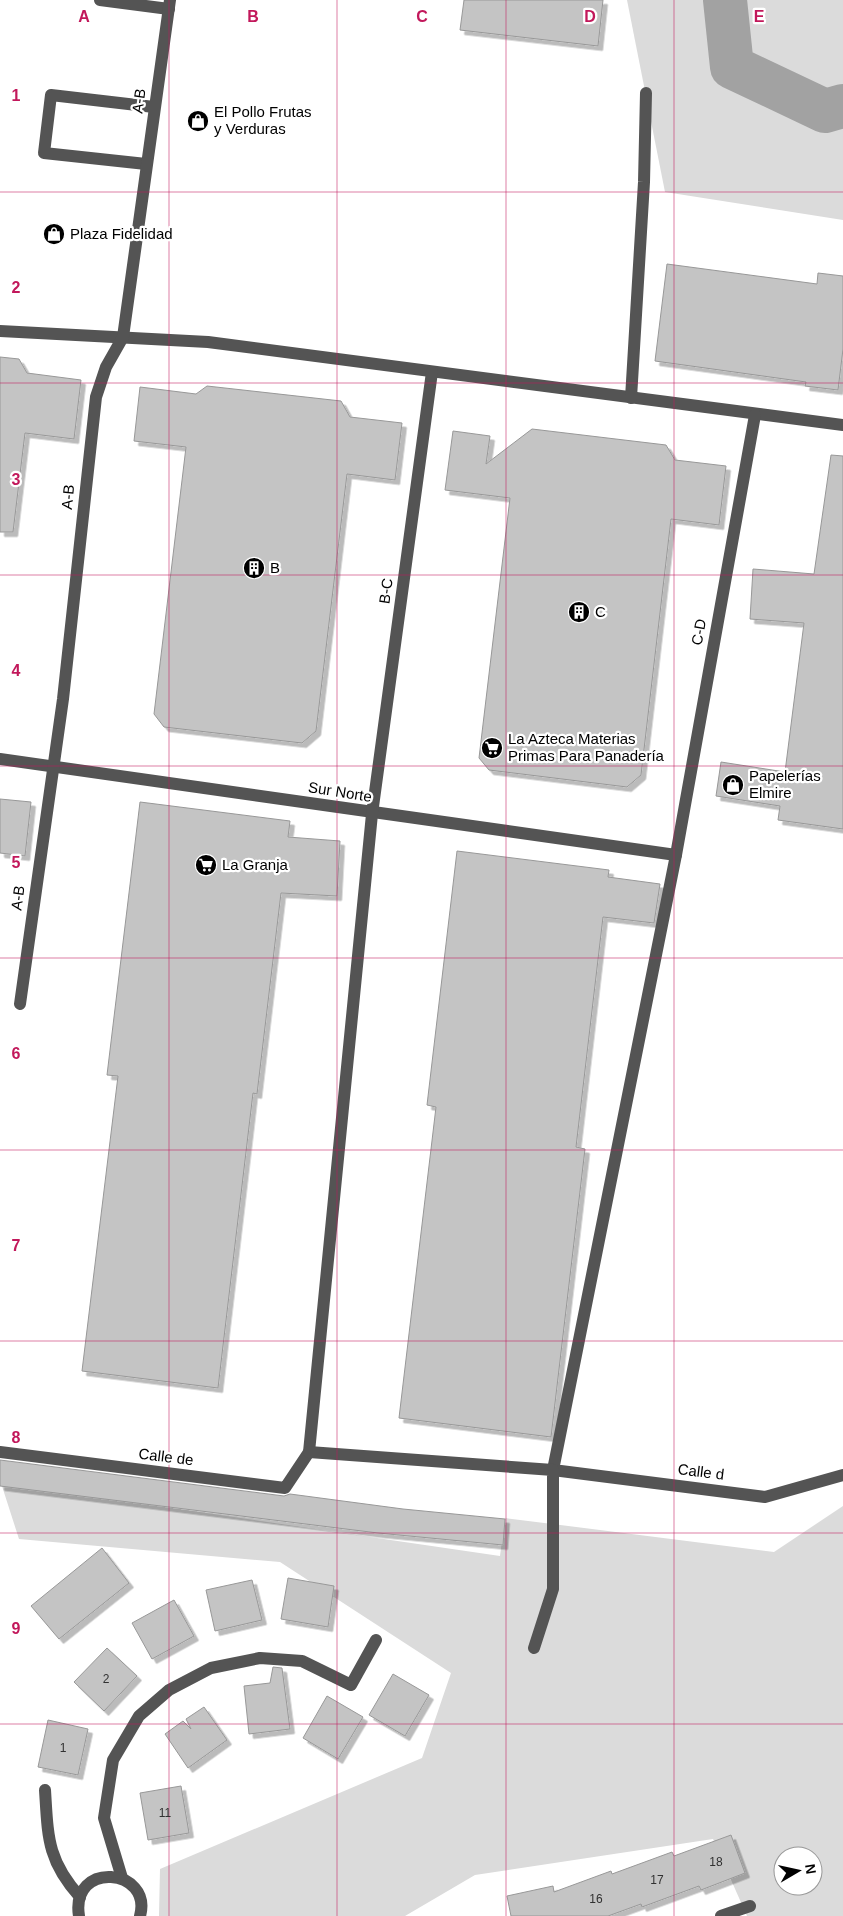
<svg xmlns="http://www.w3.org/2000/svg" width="843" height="1916" viewBox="0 0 843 1916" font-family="Helvetica,sans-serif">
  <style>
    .green { fill: #dbdbdb; fill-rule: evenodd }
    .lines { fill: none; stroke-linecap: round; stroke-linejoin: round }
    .river { stroke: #a2a2a2; stroke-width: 44 }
    .building { fill: #c4c4c4; stroke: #989898; filter: url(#shadow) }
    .minor { stroke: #545454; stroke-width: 12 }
    .grid { fill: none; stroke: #c2185b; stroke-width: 1; stroke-opacity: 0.55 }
    .labels { text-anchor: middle; stroke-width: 4.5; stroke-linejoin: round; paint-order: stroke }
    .number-label { font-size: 12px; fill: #313131 }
    .street-label { font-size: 15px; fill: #000; stroke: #fff }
    .poi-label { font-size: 15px; fill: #000; stroke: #fff; text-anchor: start }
    .grid-label { font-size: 16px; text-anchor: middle; font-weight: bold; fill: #c2185b; stroke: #fff; stroke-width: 4.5; stroke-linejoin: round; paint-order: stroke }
  </style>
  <defs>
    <filter id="shadow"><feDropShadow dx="4.5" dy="4.5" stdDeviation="0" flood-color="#0004"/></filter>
  </defs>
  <rect width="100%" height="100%" fill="#fff"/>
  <g class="green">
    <polygon points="627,0 843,0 843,220 665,192"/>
    <path d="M1 1483 500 1556 505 1518 774 1552 843 1506V1916H747L713 1839 475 1875 405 1916H159L160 1869 422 1758 451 1673 280 1562 19 1539ZM783 1856H813V1886H783Z"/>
  </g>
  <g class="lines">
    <polyline class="river" points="725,0 732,67 825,111 843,106"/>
  </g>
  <g class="building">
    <polygon points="464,0 603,0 598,46 460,30"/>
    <polygon points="667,264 817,284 818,273 843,276 843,349 838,390 805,386 806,382 655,361"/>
    <polygon points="0,357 19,359 27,373 81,380 74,439 25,433 13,532 0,532"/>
    <polygon points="207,386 341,401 350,417 402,423 395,480 347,474 316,731 302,743 164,727 154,714 186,447 134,441 140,387 196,394"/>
    <polygon points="532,429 666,445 675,460 726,466 719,525 671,519 641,775 627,787 489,770 479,758 510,498 445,490 453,431 490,436 486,464"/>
    <polygon points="831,455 843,456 843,829 778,820 780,806 716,796 721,762 785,772 804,623 750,619 753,569 814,574"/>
    <polygon points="0,799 31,802 25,856 0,853"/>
    <polygon points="140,802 290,821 288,837 340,841 337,896 281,893 257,1094 253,1093 218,1388 82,1371 118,1076 107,1075"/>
    <polygon points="457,851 609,870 608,877 660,884 654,923 603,917 576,1147 585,1149 551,1437 399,1418 436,1107 427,1105"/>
    <polygon points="0,1460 284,1496 290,1494 403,1509 505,1519 503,1545 378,1533 0,1486"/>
    <polygon points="102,1548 129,1583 59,1639 31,1606"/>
    <polygon points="288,1578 334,1586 328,1627 281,1619"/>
    <polygon points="252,1580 262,1620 215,1631 206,1590"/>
    <polygon points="174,1600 194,1636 152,1659 132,1623"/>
    <polygon points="107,1648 137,1676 104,1711 74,1682"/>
    <polygon points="273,1667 282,1668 290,1729 249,1734 244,1686 270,1683"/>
    <polygon points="393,1674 429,1695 405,1736 369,1715"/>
    <polygon points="327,1696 363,1717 338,1759 303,1738"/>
    <polygon points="204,1707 227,1740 188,1768 165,1734 183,1721 191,1729 186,1719"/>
    <polygon points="48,1720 88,1729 78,1775 38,1767"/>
    <polygon points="181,1786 189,1833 148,1840 140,1793"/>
    <polygon points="731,1835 745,1873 701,1890 699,1886 642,1907 641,1904 608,1916 511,1916 507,1896 553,1886 554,1892 611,1871 612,1874 672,1852 674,1856"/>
  </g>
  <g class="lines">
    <g class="minor">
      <polyline points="100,0 169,9"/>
      <polyline points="146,164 44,153 51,95 154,107"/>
      <polyline points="0,331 208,342 843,425"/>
      <polyline points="631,398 644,182 646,93"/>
      <polyline points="755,415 676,855 553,1470 765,1497 843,1475"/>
      <polyline points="0,759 676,855"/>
      <polyline points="20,1004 63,699 96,397 106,367 123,337 170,0"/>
      <polyline points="0,1452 285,1488 309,1452 372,814 432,372"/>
      <polyline points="309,1452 553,1470 553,1589 534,1648"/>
      <path d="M45 1790C48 1837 47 1860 80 1897"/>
      <polyline points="122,1878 104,1818 113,1760 139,1716 169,1690 211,1668 260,1658 302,1661 351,1685 376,1640"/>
      <path d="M79 1916C70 1860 153 1868 140 1916"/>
      <polyline points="721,1916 750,1906"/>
    </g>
  </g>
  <path class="grid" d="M169 0V1916M337 0V1916M506 0V1916M674 0V1916M0 192H843M0 383H843M0 575H843M0 766H843M0 958H843M0 1150H843M0 1341H843M0 1533H843M0 1724H843"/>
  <defs>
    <g id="shop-disc" transform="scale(1.125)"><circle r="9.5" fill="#000" stroke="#fff"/><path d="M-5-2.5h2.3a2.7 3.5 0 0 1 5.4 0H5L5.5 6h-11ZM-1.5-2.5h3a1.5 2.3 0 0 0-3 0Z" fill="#fff"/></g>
    <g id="building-disc" transform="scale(1.125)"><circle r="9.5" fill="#000" stroke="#fff"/><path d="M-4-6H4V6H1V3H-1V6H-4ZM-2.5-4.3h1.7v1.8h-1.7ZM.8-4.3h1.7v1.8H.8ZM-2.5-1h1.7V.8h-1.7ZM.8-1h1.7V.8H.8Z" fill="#fff"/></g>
    <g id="supermarket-disc" transform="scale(1.125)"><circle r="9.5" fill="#000" stroke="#fff"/><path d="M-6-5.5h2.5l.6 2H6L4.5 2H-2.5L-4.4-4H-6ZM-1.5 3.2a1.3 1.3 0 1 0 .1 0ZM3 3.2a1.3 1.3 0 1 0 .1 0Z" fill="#fff"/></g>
  </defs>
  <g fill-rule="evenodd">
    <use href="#shop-disc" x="198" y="121"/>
    <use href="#shop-disc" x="54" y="234"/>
    <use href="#building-disc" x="254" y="568"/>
    <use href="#building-disc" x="579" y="612"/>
    <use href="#supermarket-disc" x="492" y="748"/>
    <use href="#shop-disc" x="733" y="785"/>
    <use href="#supermarket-disc" x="206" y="865"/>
  </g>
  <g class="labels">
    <g class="number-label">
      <text x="106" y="1683">2</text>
      <text x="63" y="1752">1</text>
      <text x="165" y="1817">11</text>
      <text x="716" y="1866">18</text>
      <text x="657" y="1884">17</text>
      <text x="596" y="1903">16</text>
    </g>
    <g class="street-label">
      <text transform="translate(139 101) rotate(-82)" y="5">A-B</text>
      <text transform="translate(68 497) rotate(-84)" y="5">A-B</text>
      <text transform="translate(386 591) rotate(-82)" y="5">B-C</text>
      <text transform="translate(699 632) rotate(-80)" y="5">C-D</text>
      <text transform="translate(340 792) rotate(9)" y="5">Sur Norte</text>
      <text transform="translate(18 898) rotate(-82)" y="5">A-B</text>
      <text transform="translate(166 1457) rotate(7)" y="5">Calle de</text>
      <text transform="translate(701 1472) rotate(7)" y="5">Calle d</text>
    </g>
    <g class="poi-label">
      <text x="214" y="117">El Pollo Frutas<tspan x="214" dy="17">y Verduras</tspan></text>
      <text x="70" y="239">Plaza Fidelidad</text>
      <text x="270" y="573">B</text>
      <text x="595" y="617">C</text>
      <text x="508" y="744">La Azteca Materias<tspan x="508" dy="17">Primas Para Panadería</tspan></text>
      <text x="749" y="781">Papelerías<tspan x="749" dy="17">Elmire</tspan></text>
      <text x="222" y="870">La Granja</text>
    </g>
  </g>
  <g class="grid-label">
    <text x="84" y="22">A</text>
    <text x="253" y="22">B</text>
    <text x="422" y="22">C</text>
    <text x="590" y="22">D</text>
    <text x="759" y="22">E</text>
    <text x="16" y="101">1</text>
    <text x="16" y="293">2</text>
    <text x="16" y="485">3</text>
    <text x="16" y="676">4</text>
    <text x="16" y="868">5</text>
    <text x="16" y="1059">6</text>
    <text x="16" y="1251">7</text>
    <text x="16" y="1443">8</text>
    <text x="16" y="1634">9</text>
  </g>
  <g transform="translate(798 1871) rotate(81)"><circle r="24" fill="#ffffff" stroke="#999999"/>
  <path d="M0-4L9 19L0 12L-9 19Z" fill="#000000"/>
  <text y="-8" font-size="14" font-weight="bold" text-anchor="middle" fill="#000000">N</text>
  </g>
</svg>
